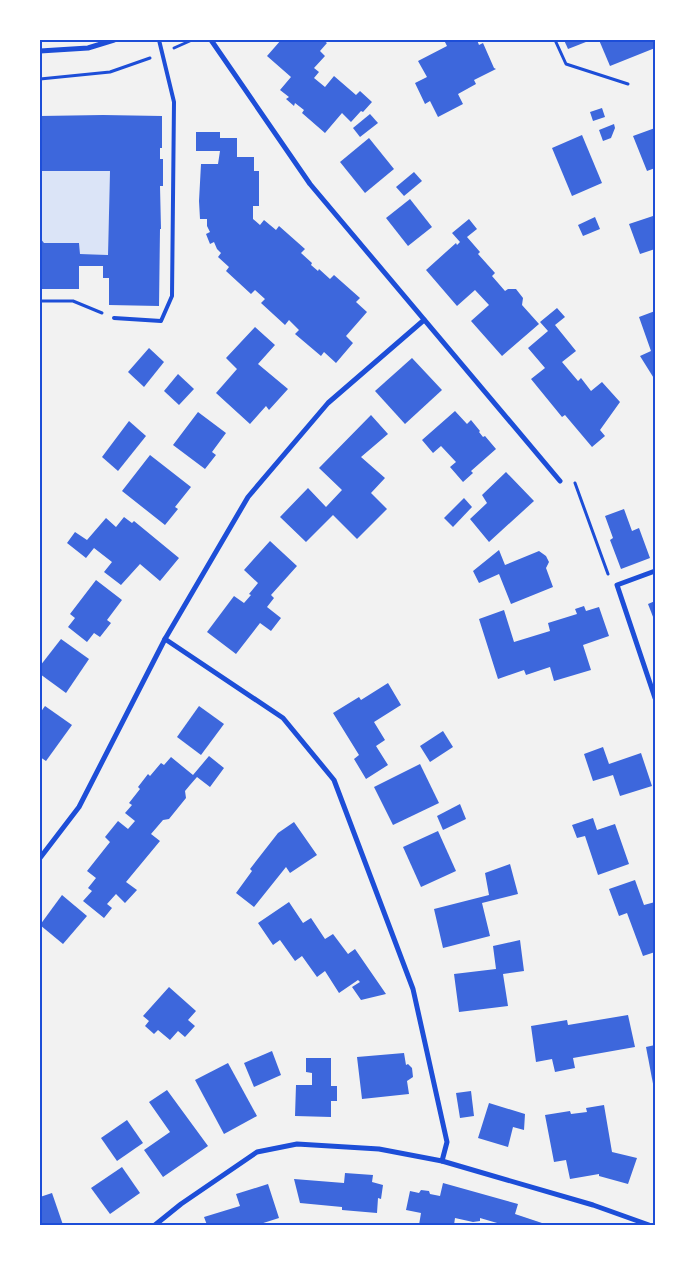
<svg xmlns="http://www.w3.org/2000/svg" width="695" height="1265" viewBox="0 0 695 1265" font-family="Raleway,sans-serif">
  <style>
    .green { fill: #dbe4f7 }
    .building { fill: #3d67dc }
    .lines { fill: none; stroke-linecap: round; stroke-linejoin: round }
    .path { stroke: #1d4ed8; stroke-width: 3 }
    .service { stroke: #1d4ed8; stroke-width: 4 }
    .minor { stroke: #1d4ed8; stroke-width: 5 }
    .neatline { fill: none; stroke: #1d4ed8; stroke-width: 2 }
  </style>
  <rect width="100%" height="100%" fill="#f2f2f2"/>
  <polygon class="green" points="40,171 110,171 108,255 80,254 79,243 44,243 40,239"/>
  <g class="building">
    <polygon points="281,40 323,40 327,43 320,51 325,56 314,68 319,72 314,78 325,87 334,76 356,95 360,91 372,102 363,112 361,111 351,122 342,113 325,133 302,113 304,110 295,103 294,106 286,99 289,97 280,90 291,77 267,56"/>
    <polygon points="444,40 477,40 479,45 483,43 494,68 496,69 474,80 476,84 458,94 463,104 438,117 430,101 425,104 415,83 427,77 418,61 447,46"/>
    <polygon points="564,40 591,40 568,49"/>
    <polygon points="599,40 655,40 655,48 610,66"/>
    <polygon points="602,108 605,117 593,121 590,112"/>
    <polygon points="370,114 378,123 360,137 353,128"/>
    <polygon points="103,115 162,116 162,148 160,148 160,159 163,159 163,186 160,186 161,229 160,229 159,306 109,305 109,278 103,278 103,266 79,266 79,289 40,289 40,238 44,243 79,243 80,254 108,255 110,171 40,171 40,116"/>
    <polygon points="614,124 615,128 611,138 603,141 599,130"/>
    <polygon points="655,128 655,168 647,171 633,136"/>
    <polygon points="196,132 220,132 220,138 237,138 237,157 254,157 254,171 259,171 259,206 253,206 253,219 260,225 264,220 276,230 279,226 305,249 301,253 312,263 311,265 318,271 319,269 330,279 334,275 360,298 356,302 367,312 346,336 353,343 336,363 324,352 321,356 295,334 299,330 289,320 285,325 261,303 265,299 255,290 251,294 226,271 229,267 218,257 221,253 217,249 214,242 210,244 206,234 210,232 207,226 207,219 200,219 199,201 201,164 218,164 220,151 196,151"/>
    <polygon points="582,135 602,183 572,196 552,148"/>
    <polygon points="369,138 394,169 365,193 340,162"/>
    <polygon points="414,172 422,181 404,196 396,187"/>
    <polygon points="410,199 432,227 408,246 386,218"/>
    <polygon points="655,213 655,249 640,254 629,224 653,216 653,214"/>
    <polygon points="595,217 600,229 583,236 578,225"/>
    <polygon points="469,219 477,229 467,237 480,252 478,254 495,273 492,276 505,291 508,289 516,289 523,298 522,305 539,324 502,356 471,321 489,305 475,290 457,306 426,270 456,243 457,245 460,242 452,233"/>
    <polygon points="557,308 565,317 555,325 576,351 562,362 578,381 581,378 591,391 602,382 620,402 600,430 605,436 592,447 565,415 562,417 531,379 545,368 528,348 548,331 540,322"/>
    <polygon points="655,311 655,380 640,356 651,351 639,317"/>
    <polygon points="255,327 275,345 258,364 288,389 269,410 266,406 250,424 216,393 237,369 226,358"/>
    <polygon points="149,348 164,362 144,387 128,372"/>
    <polygon points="412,358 442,390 405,424 375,391"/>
    <polygon points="178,374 194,389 179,405 164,391"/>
    <polygon points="455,411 467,424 471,420 480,431 479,432 483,437 485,436 496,449 471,471 473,473 463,482 450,467 456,462 441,446 433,453 422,440"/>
    <polygon points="198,412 226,433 212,452 216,455 205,469 173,445"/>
    <polygon points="371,415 388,434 361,457 385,478 371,493 387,509 357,539 333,515 306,542 280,517 308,488 326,507 342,490 319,468"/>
    <polygon points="129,421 146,436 118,471 102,457"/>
    <polygon points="150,455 191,487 175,507 178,509 165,525 122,491"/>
    <polygon points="506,472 534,501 489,542 470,519 487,503 482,495"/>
    <polygon points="464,498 472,507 453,527 444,518"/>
    <polygon points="624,509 632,531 639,528 650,558 621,569 610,540 613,538 605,516"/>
    <polygon points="124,517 132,523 134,521 179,558 160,581 140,564 121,585 104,572 112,562 94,548 86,558 67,543 75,532 87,540 106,518 116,527"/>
    <polygon points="270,541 297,566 271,595 274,598 267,607 281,618 271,631 260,623 236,654 207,632 234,596 244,603 251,595 249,594 258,583 244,570"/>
    <polygon points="499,550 505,565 539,551 546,556 549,562 546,568 553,587 511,604 499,574 479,583 473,571"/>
    <polygon points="96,580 122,600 107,620 111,623 100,637 94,633 87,642 68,627 75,618 70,614"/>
    <polygon points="655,601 655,622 648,604"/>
    <polygon points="584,606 586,611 599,607 609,636 583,645 591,670 554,681 550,667 526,675 524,670 498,679 479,619 504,610 514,642 550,631 548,623 577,614 575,609"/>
    <polygon points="61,639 89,659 66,693 40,674 40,666"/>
    <polygon points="388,683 401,705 374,722 385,740 376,746 388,765 366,779 354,759 359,755 333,713 359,697 361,700"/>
    <polygon points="45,706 72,725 46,761 40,757 40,713"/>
    <polygon points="199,706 224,724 201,755 177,737"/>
    <polygon points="443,731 453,747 430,762 420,746"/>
    <polygon points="603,747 609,764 641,753 652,786 620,796 613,775 593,781 584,754"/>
    <polygon points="209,756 224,768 210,787 197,777 190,785 185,791 186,798 169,819 163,820 151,834 160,841 126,882 137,890 125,903 116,894 107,904 112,908 104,918 83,901 92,891 88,888 96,878 87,871 110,842 105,837 118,821 128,829 135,821 125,813 132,805 129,803 140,789 138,787 148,774 150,776 161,763 164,765 171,757 193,775"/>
    <polygon points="420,764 439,803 393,825 374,787"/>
    <polygon points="460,804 466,819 443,830 437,816"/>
    <polygon points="593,818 597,830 615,824 629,864 598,875 585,836 577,838 572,825"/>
    <polygon points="294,822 317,855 290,873 286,867 254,907 236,893 252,871 250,869 278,833"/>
    <polygon points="438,831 456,871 421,887 403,847"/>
    <polygon points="510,864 518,894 482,903 490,936 443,948 434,909 489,895 485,873"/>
    <polygon points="635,880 644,905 655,902 655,952 643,956 627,913 619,916 609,889"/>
    <polygon points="62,895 87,916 63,944 40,925"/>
    <polygon points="289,902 303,923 311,918 325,939 333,934 348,954 355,949 386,994 361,1000 352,987 360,982 358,980 339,993 325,971 317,977 302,956 295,961 280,940 273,945 258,923"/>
    <polygon points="520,940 524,971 503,974 508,1006 459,1012 454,974 496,969 493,946"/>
    <polygon points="169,987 196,1011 188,1020 195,1026 185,1037 178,1031 170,1040 158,1030 154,1034 145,1026 149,1021 143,1016"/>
    <polygon points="628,1015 635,1047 573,1058 575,1068 555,1072 552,1059 536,1062 531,1026 567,1020 568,1025"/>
    <polygon points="655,1045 655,1089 654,1089 646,1047"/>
    <polygon points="272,1051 281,1075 254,1087 244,1063"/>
    <polygon points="404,1053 406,1065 408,1064 412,1068 413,1077 407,1081 409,1094 362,1099 357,1057"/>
    <polygon points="306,1058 331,1058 331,1086 337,1086 337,1101 331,1101 331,1117 295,1116 296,1085 312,1085 312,1073 306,1072"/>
    <polygon points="228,1063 257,1116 224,1134 195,1080"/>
    <polygon points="167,1090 208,1146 163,1177 144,1150 170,1132 149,1102"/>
    <polygon points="471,1091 474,1116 460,1118 456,1093"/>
    <polygon points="489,1103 525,1114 524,1130 513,1127 508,1147 478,1138"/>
    <polygon points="604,1105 612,1152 637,1158 628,1184 599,1176 599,1174 570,1179 566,1160 554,1162 545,1115 570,1111 571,1114 587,1112 586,1108"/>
    <polygon points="127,1120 143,1143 117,1161 101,1138"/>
    <polygon points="122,1167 140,1193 110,1214 91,1188"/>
    <polygon points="345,1173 373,1175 372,1182 383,1185 381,1199 378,1198 377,1213 342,1210 342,1207 300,1203 294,1179 344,1183"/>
    <polygon points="443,1183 518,1204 515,1214 548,1225 504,1225 480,1218 480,1221 473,1222 455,1218 454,1225 419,1225 421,1213 406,1210 410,1191 419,1193 421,1190 429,1191 430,1194 440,1196"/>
    <polygon points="268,1184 279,1218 257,1225 207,1225 204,1217 240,1206 236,1194"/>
    <polygon points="52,1193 63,1225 40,1225 40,1197"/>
  </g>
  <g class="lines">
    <g class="path">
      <polyline points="555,40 566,64 628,84"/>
      <polyline points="174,48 192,40"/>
      <polyline points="40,79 110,72 150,58"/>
      <polyline points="40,301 73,301 102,313"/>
      <polyline points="575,483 608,574"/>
    </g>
    <polyline class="service" points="114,318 161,321 172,296 174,102 159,40"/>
    <g class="minor">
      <polyline points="211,40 310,184 560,481"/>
      <polyline points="40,51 88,48 114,40"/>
      <polyline points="655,571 617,585 655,698"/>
      <polyline points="165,639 283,718 334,780 413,989 447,1142 442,1161"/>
      <polyline points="40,858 79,807 165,639 248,497 328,403 424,320"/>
      <polyline points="155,1225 181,1204 257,1152 297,1144 379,1149 442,1161 593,1205 649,1225"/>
    </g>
  </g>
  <rect width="695" height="1265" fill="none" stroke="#ffffff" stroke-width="82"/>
  <rect x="41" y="41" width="613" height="1183" class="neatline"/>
</svg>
